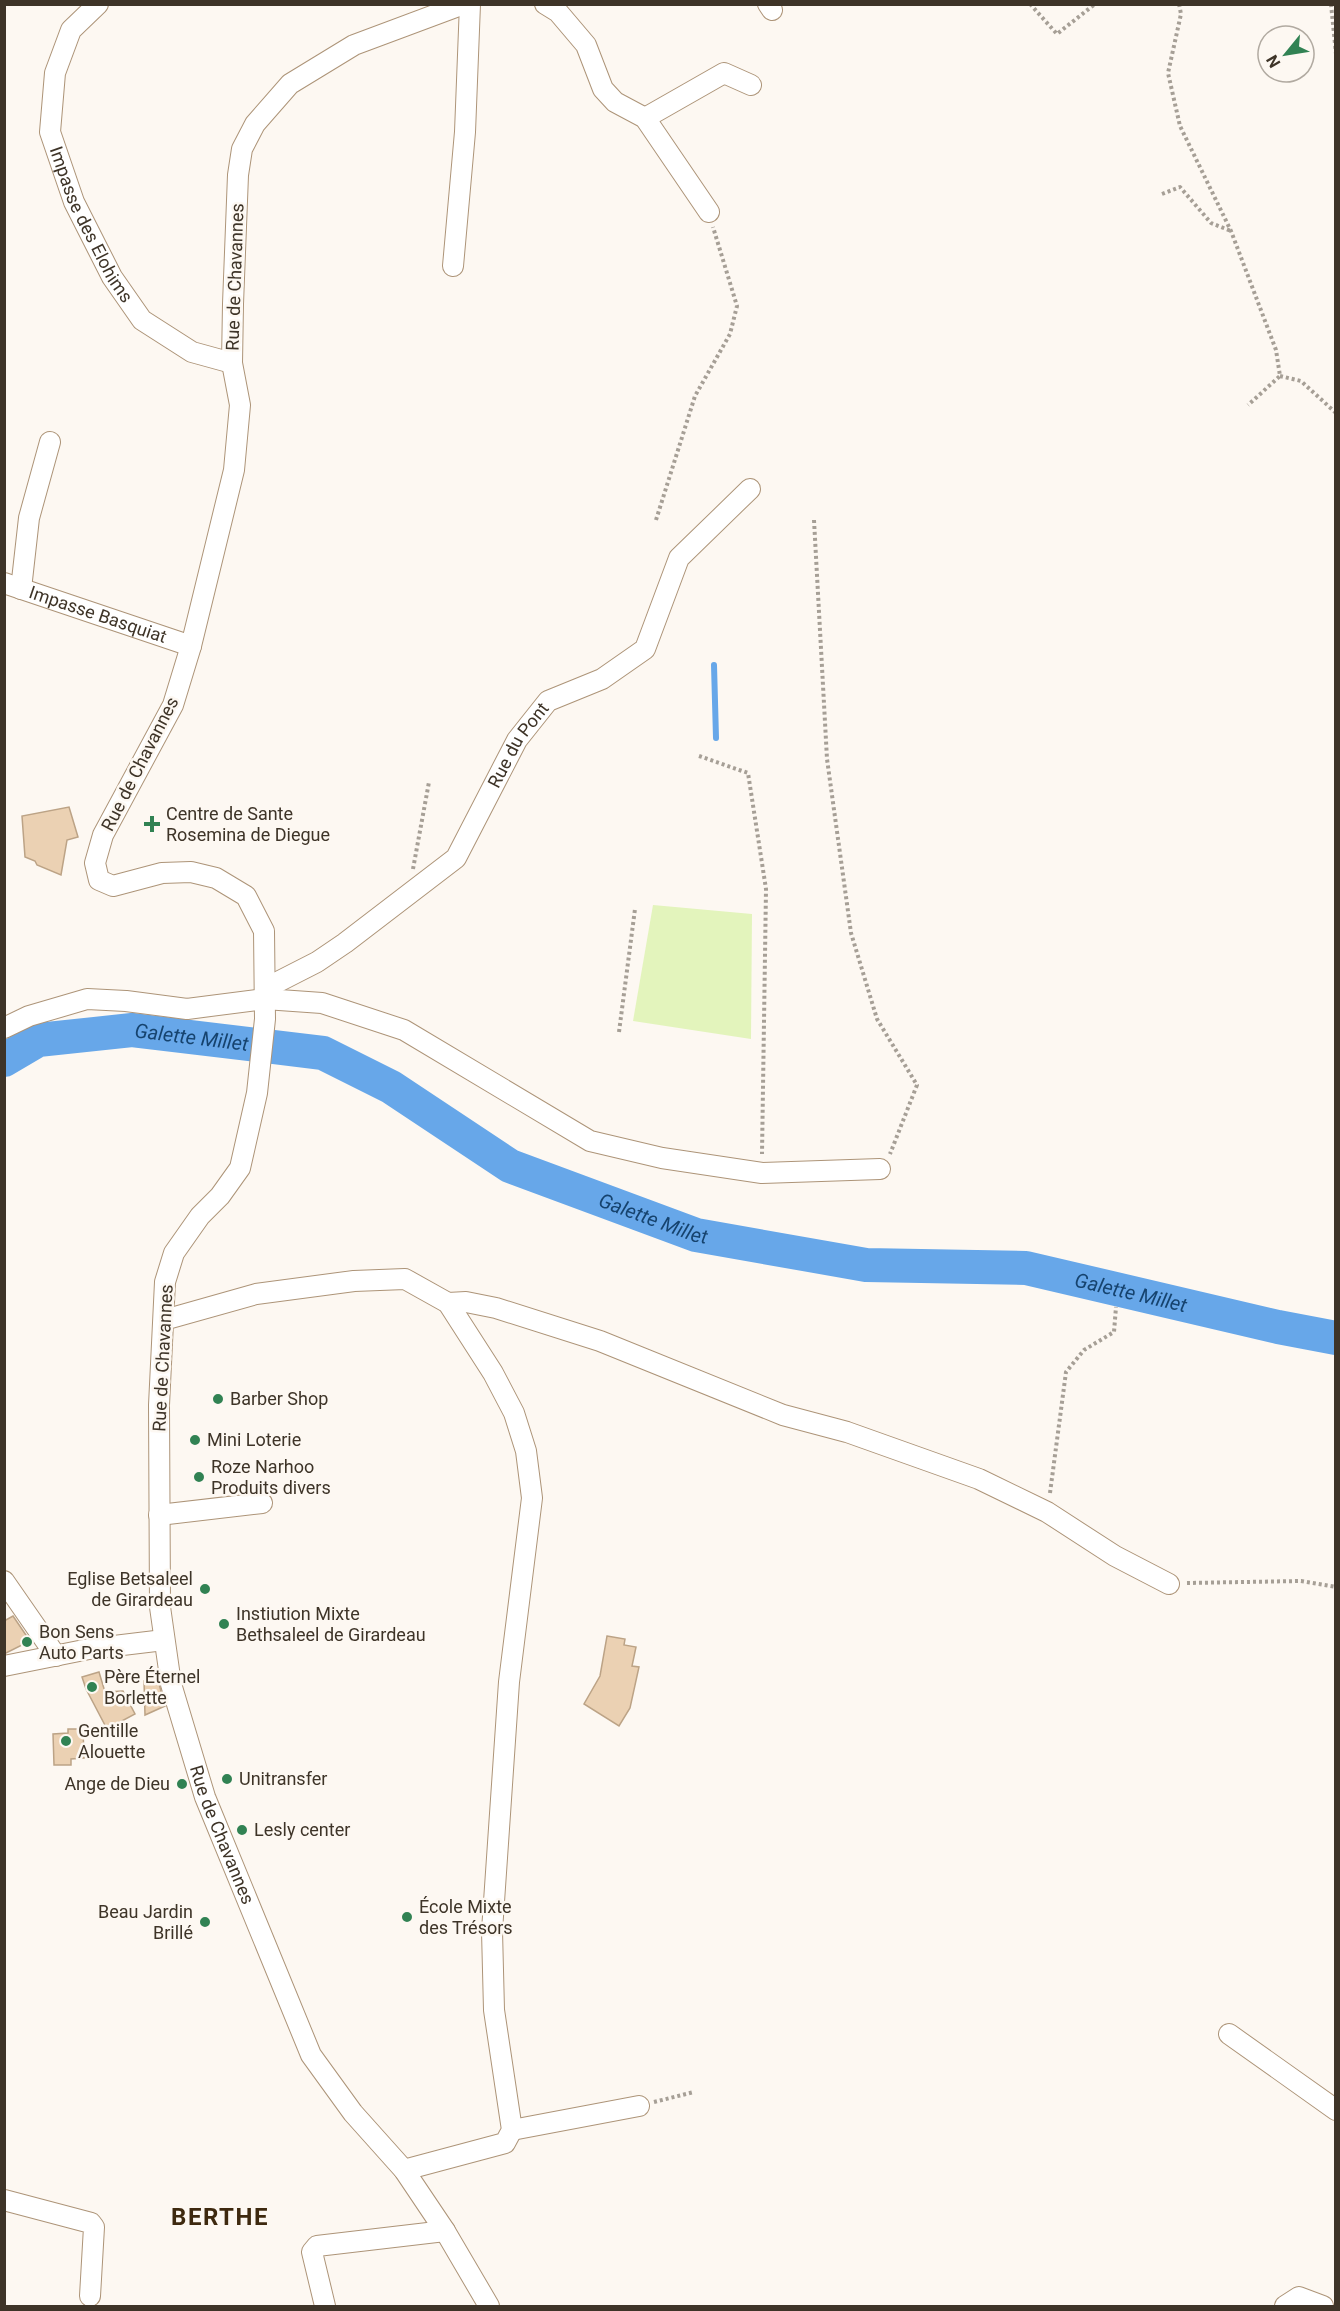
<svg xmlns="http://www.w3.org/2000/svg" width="1340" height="2311" viewBox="0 0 1340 2311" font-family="Roboto,sans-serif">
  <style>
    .green { fill: #e3f4bc }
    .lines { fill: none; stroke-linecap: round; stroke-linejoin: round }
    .stream { stroke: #67a7e9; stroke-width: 6 }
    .river { stroke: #67a7e9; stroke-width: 34 }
    .building { fill: #ebd1b3; stroke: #bca386; stroke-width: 1.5 }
    .minor-casing { stroke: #ad9478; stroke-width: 22 }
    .path { stroke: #a69f96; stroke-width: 4; stroke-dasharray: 3 3; stroke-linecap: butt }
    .minor { stroke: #fff; stroke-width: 20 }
    .poi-dot { fill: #318253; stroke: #fdf8f2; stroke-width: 2 }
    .labels { text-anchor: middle; stroke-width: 5; stroke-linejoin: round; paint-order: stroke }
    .street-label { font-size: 18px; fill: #3e3428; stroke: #fdf8f2 }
    .poi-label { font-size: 18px; fill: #3e3428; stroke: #fdf8f2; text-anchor: start }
    .water-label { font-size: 20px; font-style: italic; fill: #16436e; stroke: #fdf8f2 }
    .district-label { font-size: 24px; font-weight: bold; letter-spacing: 1.5px; fill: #3e290f; stroke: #fdf8f2 }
  </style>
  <rect width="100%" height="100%" fill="#fdf8f2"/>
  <polygon class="green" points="653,905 752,914 751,1039 633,1021"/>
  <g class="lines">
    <polyline class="stream" points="714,665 716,738"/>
    <path class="river" id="s1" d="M4 1060 38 1040 132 1030 323 1053 391 1087 510 1166 696 1235 866 1265 1026 1268 1278 1327 1336 1338"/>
  </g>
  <g class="building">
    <polygon points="69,807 78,837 67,840 61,875 37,865 35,861 25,857 22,816"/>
    <polygon points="13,1616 30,1641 4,1654 4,1621"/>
    <polygon points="607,1636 625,1639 624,1645 636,1647 632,1666 639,1667 630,1708 619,1726 584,1704 600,1676"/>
    <polygon points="99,1672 105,1692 123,1691 135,1714 107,1729 86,1689 82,1677"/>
    <polygon points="158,1680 165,1706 145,1715 144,1681"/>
    <polygon points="68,1729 83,1729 84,1758 71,1759 71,1765 54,1765 53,1734 68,1733"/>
  </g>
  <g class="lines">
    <g class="minor-casing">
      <g id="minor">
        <path id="s2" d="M98 4 71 30 55 73 50 132 74 202 112 277 142 320 192 352 232 363"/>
        <path id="s3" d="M464 4 354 45 290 84 255 124 242 149 238 175 233 304 232 363 240 405 234 470 191 646 173 705 103 835 95 863 99 880 113 886 162 873 191 872 216 878 246 896 264 931 265 1019 257 1093 240 1168 220 1196 200 1216 174 1253 165 1282 159 1405 160 1607 171 1684 205 1797 311 2055 353 2113 404 2170 445 2231 489 2306"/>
        <polyline points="545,4 558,12 586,45 603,89 615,102 645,118 709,212"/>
        <polyline points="768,4 772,10"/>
        <polyline points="645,118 724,73 751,85"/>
        <polyline points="453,266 465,132 470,4"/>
        <path id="s4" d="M4 583 191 646"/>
        <polyline points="21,589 29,518 50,442"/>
        <path id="s5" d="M266 988 317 962 345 943 456 858 517 740 548 701 602 679 645 649 679 558 750 489"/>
        <polyline points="4,1028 29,1016 87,999 126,1001 187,1009 265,999 322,1003 404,1030 590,1141 662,1158 762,1173 880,1169"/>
        <polyline points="448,1303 466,1302 496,1308 600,1341 783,1415 847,1432 979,1479 1047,1512 1115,1556 1169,1584"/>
        <polyline points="164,1320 256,1294 354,1281 405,1279 448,1303 493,1373 514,1413 526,1451 532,1498 509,1682 492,1931 494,2010 512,2130 505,2143 404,2170"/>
        <polyline points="159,1515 262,1503"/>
        <polyline points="4,1581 56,1656"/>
        <polyline points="4,1666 89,1649 164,1640"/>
        <polyline points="1229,2034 1336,2110"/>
        <polyline points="512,2130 639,2106"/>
        <polyline points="4,2200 91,2223 94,2227 90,2296"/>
        <polyline points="325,2306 312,2252 317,2246 445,2231"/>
        <polyline points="1285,2306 1299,2297 1323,2306"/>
      </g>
    </g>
    <g class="path">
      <polyline points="1030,4 1057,34 1095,4"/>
      <polyline points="1179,4 1181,14 1168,73 1180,126 1231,231 1276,350 1280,376 1248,405"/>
      <polyline points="1331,4 1336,54"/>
      <polyline points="1162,194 1180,187 1211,223 1231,231"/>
      <polyline points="1280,376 1301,381 1336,413"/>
      <polyline points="656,520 695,396 730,334 737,306 713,227"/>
      <polyline points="814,520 827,759 851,933 877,1019 917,1085 890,1154"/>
      <polyline points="699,756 748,773 766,889 762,1154"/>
      <polyline points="413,869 429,782"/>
      <polyline points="619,1032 635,909"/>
      <polyline points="1050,1493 1066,1372 1084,1350 1114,1332 1116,1307"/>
      <polyline points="1187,1583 1301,1581 1336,1587"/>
      <polyline points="654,2102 694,2092"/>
    </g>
    <use href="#minor" class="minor"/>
  </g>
  <g class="poi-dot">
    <path d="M149 815h6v6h6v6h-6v6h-6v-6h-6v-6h6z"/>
    <circle cx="218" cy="1399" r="6"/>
    <circle cx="195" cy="1440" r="6"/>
    <circle cx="199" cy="1477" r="6"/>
    <circle cx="205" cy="1589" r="6"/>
    <circle cx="224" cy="1624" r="6"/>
    <circle cx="27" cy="1642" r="6"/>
    <circle cx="92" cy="1687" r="6"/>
    <circle cx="66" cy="1741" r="6"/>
    <circle cx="227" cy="1779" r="6"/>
    <circle cx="182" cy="1784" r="6"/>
    <circle cx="242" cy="1830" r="6"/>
    <circle cx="407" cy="1917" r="6"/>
    <circle cx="205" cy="1922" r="6"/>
  </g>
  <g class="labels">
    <g class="street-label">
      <text dy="6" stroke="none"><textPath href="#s2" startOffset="244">Impasse des Elohims</textPath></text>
      <text transform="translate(235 277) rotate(-88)" y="6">Rue de Chavannes</text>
      <text dy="6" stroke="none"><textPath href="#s4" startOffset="99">Impasse Basquiat</textPath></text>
      <text dy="6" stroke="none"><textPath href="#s5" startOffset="360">Rue du Pont</textPath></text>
      <text transform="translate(140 764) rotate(-63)" y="6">Rue de Chavannes</text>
      <text transform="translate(163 1358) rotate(-87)" y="6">Rue de Chavannes</text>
      <text dy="6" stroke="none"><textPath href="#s3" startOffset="2168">Rue de Chavannes</textPath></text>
    </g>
    <g class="poi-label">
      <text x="166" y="820">Centre de Sante<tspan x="166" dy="21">Rosemina de Diegue</tspan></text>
      <text x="230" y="1405">Barber Shop</text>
      <text x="207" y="1446">Mini Loterie</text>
      <text x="211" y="1473">Roze Narhoo<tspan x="211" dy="21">Produits divers</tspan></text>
      <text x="193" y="1585" text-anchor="end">Eglise Betsaleel<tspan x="193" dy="21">de Girardeau</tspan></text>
      <text x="236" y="1620">Instiution Mixte<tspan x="236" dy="21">Bethsaleel de Girardeau</tspan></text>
      <text x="39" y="1638">Bon Sens<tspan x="39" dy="21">Auto Parts</tspan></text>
      <text x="104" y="1683">Père Éternel<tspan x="104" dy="21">Borlette</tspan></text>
      <text x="78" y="1737">Gentille<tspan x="78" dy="21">Alouette</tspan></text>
      <text x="239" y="1785">Unitransfer</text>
      <text x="170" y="1790" text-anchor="end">Ange de Dieu</text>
      <text x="254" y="1836">Lesly center</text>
      <text x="419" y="1913">École Mixte<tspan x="419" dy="21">des Trésors</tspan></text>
      <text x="193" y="1918" text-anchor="end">Beau Jardin<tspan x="193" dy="21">Brillé</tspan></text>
    </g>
    <g class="water-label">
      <text dy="7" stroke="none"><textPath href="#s1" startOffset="194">Galette Millet</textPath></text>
      <text dy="7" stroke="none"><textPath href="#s1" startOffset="698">Galette Millet</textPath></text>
      <text dy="7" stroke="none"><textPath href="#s1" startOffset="1184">Galette Millet</textPath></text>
    </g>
    <g class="district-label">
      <text x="220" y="2225">BERTHE</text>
    </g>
  </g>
  <rect width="1340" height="2311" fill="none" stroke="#3e3428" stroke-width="12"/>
  <g transform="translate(1286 54) rotate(240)"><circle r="28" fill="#fdf8f2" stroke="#b1aaa1" stroke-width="1.5"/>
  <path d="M0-4.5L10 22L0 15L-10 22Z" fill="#318253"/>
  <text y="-9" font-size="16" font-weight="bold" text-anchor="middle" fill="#3e3428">N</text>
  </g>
</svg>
